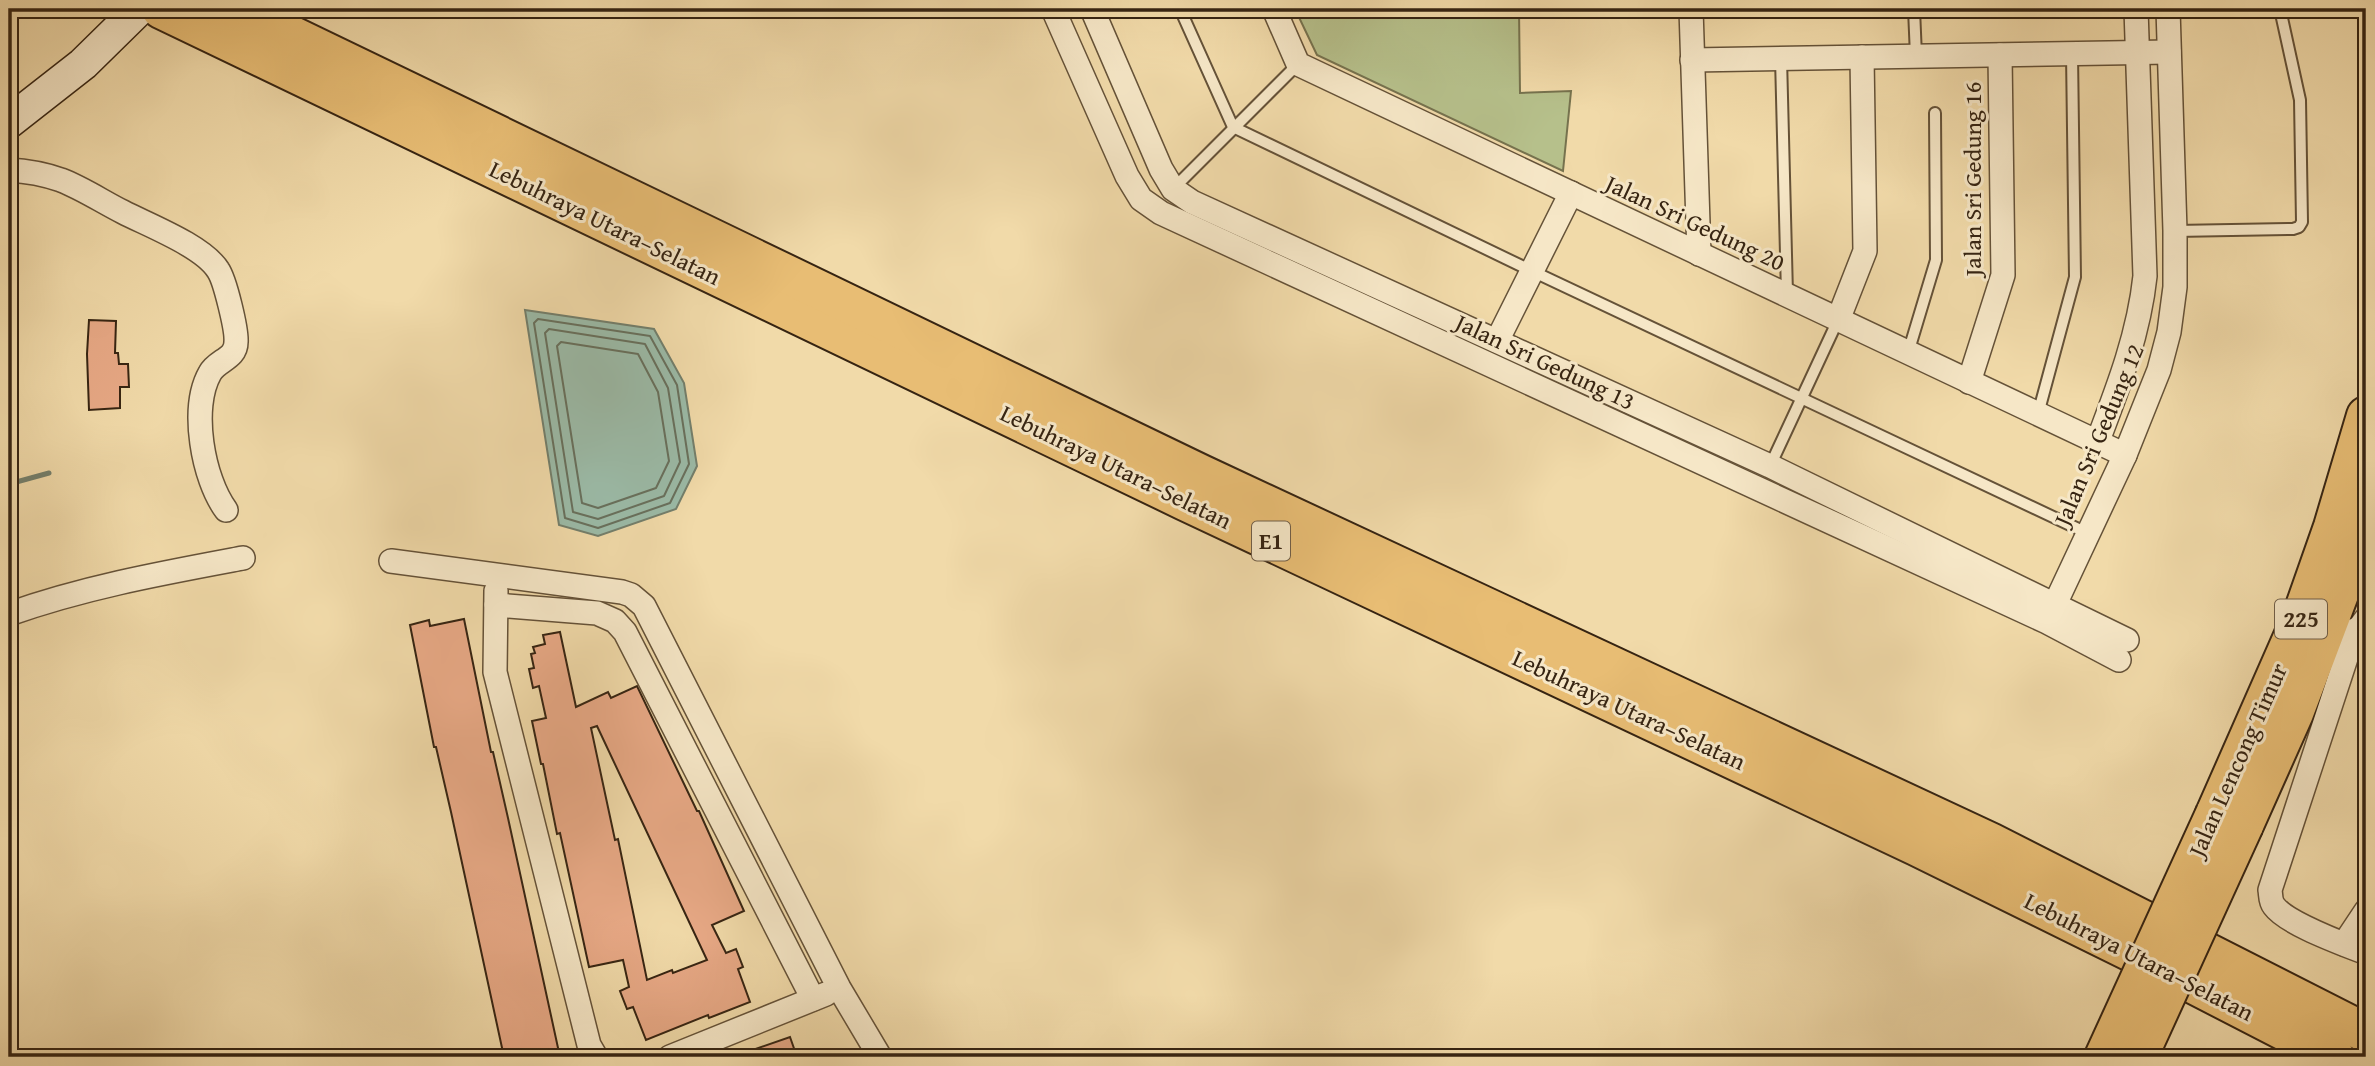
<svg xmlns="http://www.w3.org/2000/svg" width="2375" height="1066" viewBox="0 0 2375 1066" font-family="'Gentium Book Plus',serif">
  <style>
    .green { fill: #b6c08b; stroke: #76724e; stroke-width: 2 }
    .water { fill: #9bbba8; stroke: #737f6c; stroke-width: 2 }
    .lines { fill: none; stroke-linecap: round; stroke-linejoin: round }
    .shore { stroke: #68705d; stroke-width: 2 }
    .stream { stroke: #737f6c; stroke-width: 5 }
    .building { fill: #e8a986; stroke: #362412; stroke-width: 2; fill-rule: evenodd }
    .lane-casing { stroke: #655238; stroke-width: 14 }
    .street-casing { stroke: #655238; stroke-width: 26 }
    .secondary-casing { stroke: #362412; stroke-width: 35 }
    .highway-casing { stroke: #362412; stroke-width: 42 }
    .lane { stroke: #f6e7c7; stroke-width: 10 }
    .street { stroke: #f6e7c7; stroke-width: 23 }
    .secondary { stroke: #f6e7c7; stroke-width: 32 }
    .highway { stroke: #e8bd74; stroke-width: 38 }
    .highway-bridge-casing { stroke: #362412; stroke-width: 42; stroke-linecap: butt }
    .highway-bridge { stroke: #e8bd74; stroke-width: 38 }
    .labels { text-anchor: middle; stroke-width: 6; stroke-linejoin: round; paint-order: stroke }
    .shield { fill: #f6e7c7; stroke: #705e48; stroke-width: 2 }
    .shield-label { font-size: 23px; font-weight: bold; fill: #362412 }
    .street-label { font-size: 24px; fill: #362412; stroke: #f6e7c7 }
  </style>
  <rect width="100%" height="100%" fill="#f1daa9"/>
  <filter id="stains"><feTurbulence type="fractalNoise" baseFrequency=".00286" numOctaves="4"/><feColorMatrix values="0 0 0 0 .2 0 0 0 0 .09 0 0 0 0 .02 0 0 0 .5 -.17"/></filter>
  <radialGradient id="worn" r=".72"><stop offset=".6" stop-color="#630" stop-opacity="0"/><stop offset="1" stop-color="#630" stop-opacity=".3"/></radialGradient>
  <polygon class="green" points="1295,9 1519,9 1520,93 1571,91 1563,171 1317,55"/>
  <polygon class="water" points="525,310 654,329 684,383 697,466 676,509 598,536 559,525"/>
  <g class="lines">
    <g class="shore">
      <polygon points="538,319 650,336 677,385 689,464 670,503 598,528 565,518 534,323"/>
      <polygon points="549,329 645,344 668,388 680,462 664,496 598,519 573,512 545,333"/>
      <polygon points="561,342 638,354 658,392 669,461 656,488 598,508 582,503 557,346"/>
    </g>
    <polyline class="stream" points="9,484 49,473"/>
  </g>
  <g class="building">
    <polygon points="89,320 116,321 115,353 118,353 119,364 128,364 129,387 120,387 120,408 89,410 87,354"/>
    <polygon points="464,619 491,752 493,752 508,818 560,1057 504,1057 451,812 436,747 434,747 410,625 429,620 430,626"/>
    <path d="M560 632 576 707 608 692 611 698 637 686 697 811H699L744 911 712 925 726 953 736 949 743 967 738 969 750 1002 709 1018 708 1015 646 1040 633 1007 627 1009 620 991 629 987 623 960 589 967 560 833 557 834 543 764H541L532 721 546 718 539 686 533 688 529 669 534 668 531 654 535 653 533 647 545 644 543 635ZM597 726 707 960 673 973 672 970 647 980 618 839 615 840 591 728Z"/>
    <polygon points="790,1037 797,1057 738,1057 738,1055"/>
  </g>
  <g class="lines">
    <g class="lane-casing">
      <g id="lane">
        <polyline points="1180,9 1233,127 1532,271 2087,533"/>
        <polyline points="1914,9 1916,56"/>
        <polyline points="1781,58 1787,294"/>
        <polyline points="1173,189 1298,64"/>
        <polyline points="2175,231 2293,229 2299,227 2302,222 2300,100 2280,9"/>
        <polyline points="1908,353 1936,260 1935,113"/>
        <polyline points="2038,414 2075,277 2072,54"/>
        <polyline points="1770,466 1838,320"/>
      </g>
    </g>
    <g class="street-casing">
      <g id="street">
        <polyline points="1053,9 1127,176 1141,199 1161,213 2047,622 2119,660"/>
        <polyline points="1092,9 1161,169 1173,189 1192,202 1770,466 2127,640"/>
        <polyline points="1274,9 1298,64 2125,455"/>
        <polyline points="1691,9 1699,254"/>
        <polyline points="1692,60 2169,52"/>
        <path d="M9 170C27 171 44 174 61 180 82 188 103 202 123 212 148 225 203 246 218 270 225 280 237 330 236 342 236 359 217 360 210 373 190 408 203 479 226 510"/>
        <polyline points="1838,320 1865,251 1862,57"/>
        <polyline points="1497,341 1571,193"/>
        <polyline points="1969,382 2003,275 2000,55"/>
        <path d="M2097 443C2118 388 2139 334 2145 276L2136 9"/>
        <polyline points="391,561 622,592 631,595 644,606 839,988 880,1057"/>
        <polyline points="496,591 495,672 589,1045 596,1057"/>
        <polyline points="496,605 597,613 615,621 625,632 813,999"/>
        <path d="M9 614C85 587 163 573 243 558"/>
        <polyline points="2049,617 2125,455 2159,370 2169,332 2175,287 2175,231 2168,9"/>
        <path d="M2331 619 2349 634V649L2270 890C2271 895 2270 901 2274 906 2287 924 2344 944 2366 953"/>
        <polyline points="2349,634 2360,627 2366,619"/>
        <polyline points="2344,944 2366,911"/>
        <polyline points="670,1057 826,994"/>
      </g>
    </g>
    <g class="secondary-casing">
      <polyline id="secondary" points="9,122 83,64 139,9"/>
    </g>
    <g class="highway-casing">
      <g id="highway">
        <polyline points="161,9 1185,501 1916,846 2129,951 2335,1057"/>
        <polyline points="237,9 1201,474 1990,842 2366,1033"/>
        <polyline points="2215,814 2300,621 2333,527 2366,416"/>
        <polyline points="2244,825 2294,713 2366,523"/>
      </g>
    </g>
    <use href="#lane" class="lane"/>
    <use href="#street" class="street"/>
    <use href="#secondary" class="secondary"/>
    <use href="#highway" class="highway"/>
    <g class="highway-bridge-casing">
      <g id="highway-bridge">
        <polyline points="2104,1057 2215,814"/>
        <polyline points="2138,1057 2244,825"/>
      </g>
    </g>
    <use href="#highway-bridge" class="highway-bridge"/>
  </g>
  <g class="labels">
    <g class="shield">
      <rect x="1252" y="521.5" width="38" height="39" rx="5"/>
      <rect x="2275" y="599.5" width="52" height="39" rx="5"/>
    </g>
    <g class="shield-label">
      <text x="1271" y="549">E1</text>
      <text x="2301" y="627">225</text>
    </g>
    <g class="street-label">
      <text transform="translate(1973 179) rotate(-90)" y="8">Jalan Sri Gedung 16</text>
      <text transform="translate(605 223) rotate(26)" y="8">Lebuhraya Utara–Selatan</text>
      <text transform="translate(1695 223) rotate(25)" y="8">Jalan Sri Gedung 20</text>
      <text transform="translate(1545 362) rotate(25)" y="8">Jalan Sri Gedung 13</text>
      <text transform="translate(2099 435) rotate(-67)" y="8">Jalan Sri Gedung 12</text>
      <text transform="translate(1116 467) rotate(26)" y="8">Lebuhraya Utara–Selatan</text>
      <text transform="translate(1629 710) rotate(25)" y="8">Lebuhraya Utara–Selatan</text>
      <text transform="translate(2238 760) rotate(-66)" y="8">Jalan Lencong Timur</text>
      <text transform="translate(2139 957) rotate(27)" y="8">Lebuhraya Utara–Selatan</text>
    </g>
  </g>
  <rect width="2375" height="1066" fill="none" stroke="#f1daa9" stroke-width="35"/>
  <rect x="10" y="10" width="2354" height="1045" fill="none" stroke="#362412" stroke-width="3.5"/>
  <rect x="18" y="18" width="2340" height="1031" fill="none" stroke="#362412" stroke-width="2"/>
  <rect width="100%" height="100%" filter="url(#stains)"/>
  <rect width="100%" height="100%" fill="url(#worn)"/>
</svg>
